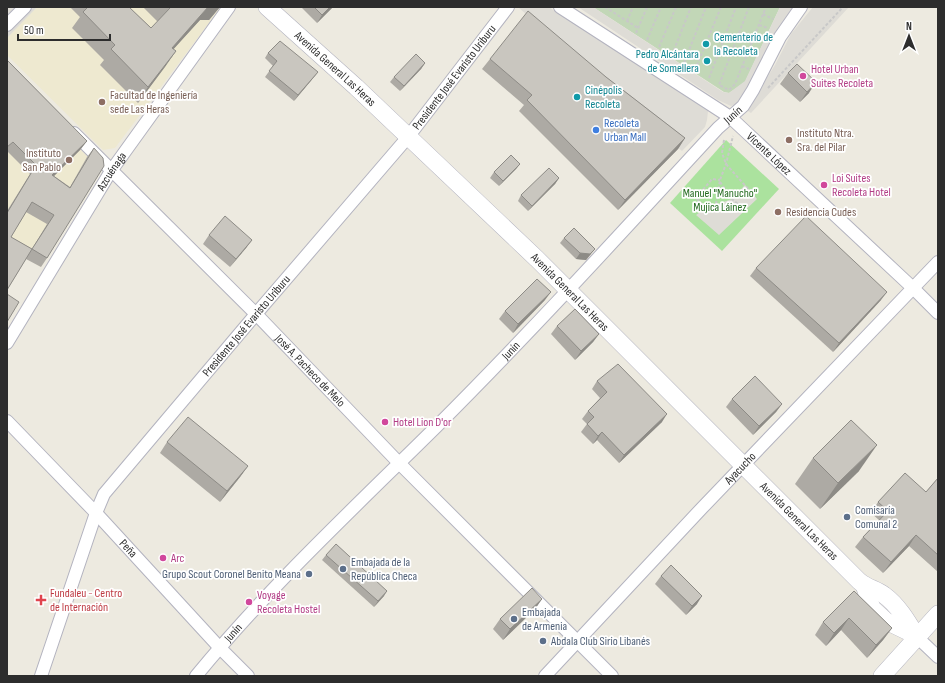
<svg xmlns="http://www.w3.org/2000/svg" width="945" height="683" viewBox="0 0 945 683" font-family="'Sofia Sans Condensed',sans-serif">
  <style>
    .education { fill: #eee9d0 }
    .green { fill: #abe29e }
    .cemetery { fill: #c2d7b7 }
    .plaza { fill: #dedcd6 }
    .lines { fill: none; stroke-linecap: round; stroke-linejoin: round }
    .street-casing { stroke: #b3b3bf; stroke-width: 14 }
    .secondary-casing { stroke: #b3b3bf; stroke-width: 18 }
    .path { stroke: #c8c8c8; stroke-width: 2; stroke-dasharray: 3 2; stroke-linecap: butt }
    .street { stroke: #fff; stroke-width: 12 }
    .secondary { stroke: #fff; stroke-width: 17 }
    .wall { fill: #adaaa4; fill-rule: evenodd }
    .shaded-wall { fill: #8d8b86 }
    .building { fill: #c9c6bf; stroke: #8d8b86; fill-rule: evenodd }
    .culture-dot { fill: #0f9aa8; stroke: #fff; stroke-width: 1.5 }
    .hotel-dot { fill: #d1479c; stroke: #fff; stroke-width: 1.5 }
    .education-dot { fill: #8d6e63; stroke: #fff; stroke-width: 1.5 }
    .shop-dot { fill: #3f7fe0; stroke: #fff; stroke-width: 1.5 }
    .service-dot { fill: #5c6f8a; stroke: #fff; stroke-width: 1.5 }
    .health-dot { fill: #e0444e; stroke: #fff; stroke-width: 1.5 }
    .labels { text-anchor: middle; stroke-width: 3.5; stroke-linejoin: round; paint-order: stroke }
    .culture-label { font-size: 12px; fill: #0d838f; stroke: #fff; text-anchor: start }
    .street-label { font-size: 12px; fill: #2d2d2d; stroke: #fff }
    .hotel-label { font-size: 12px; fill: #b23c85; stroke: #fff; text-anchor: start }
    .education-label { font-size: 12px; fill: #785e54; stroke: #fff; text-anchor: start }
    .shop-label { font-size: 12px; fill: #366cbe; stroke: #fff; text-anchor: start }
    .park-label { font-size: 12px; fill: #21691d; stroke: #fff }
    .service-label { font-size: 12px; fill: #4e5e75; stroke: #fff; text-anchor: start }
    .health-label { font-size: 12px; fill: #be3a42; stroke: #fff; text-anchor: start }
  </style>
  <rect width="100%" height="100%" fill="#edeae0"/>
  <g class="education">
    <polygon points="37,7 221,7 115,148 103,150 7,55 7,38"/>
    <polygon points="7,75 96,165 97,175 41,267 7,247"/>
  </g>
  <polygon class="green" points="726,140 779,189 722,251 670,203"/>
  <polygon class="cemetery" points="593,7 780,7 745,82 729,93 724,92"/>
  <g class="plaza">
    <polygon points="7,7 37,7 7,38"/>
    <polygon points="518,7 549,7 556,12 708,111 707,120 705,127 682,151"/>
    <polygon points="578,7 593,7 723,92 729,93 745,81 780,7 794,7 780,25 744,96 738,104 731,106 718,100"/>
    <polygon points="813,7 849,7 751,113 745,109 754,98 775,65 791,34"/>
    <polygon points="745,185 757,199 719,235 696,215 706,208 732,199"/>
  </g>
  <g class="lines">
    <g class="street-casing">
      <g id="street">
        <path id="s1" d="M560 7 730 117 914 289 938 313"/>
        <polyline points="7,25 25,7"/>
        <path id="s2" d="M74 133 256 314 399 463 612 676"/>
        <path id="s3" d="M7 343 111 171 229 7"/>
        <path id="s4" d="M7 421 96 513 220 648 248 676"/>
        <polyline points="917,637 938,657"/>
        <path id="s5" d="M41 676 96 513 104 494 256 314 408 137 508 7"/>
        <path id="s6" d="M196 676C269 587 354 508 436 427 533 330 625 229 718 128L743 106 753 90 780 37 801 7"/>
        <path id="s7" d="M545 676 702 508 938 262"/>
      </g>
    </g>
    <g class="secondary-casing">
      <g id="secondary">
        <path id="s8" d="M267 7 356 87 537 259 859 581C867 588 876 589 884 595 898 605 908 622 917 637"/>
        <polyline points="864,585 872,608 886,621 917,636"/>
        <polyline points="882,676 938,614"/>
      </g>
    </g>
    <g class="path">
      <polyline points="605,7 638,28"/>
      <polyline points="749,7 719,85 729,90 735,84 766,7"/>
      <polyline points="777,7 778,7"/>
      <polyline points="763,14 773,19"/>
      <polyline points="627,21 633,7"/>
      <polyline points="759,25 768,28"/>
      <polyline points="636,33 647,7"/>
      <polyline points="754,36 762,40"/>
      <polyline points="647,40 661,7"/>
      <polyline points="659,47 676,7"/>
      <polyline points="748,51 756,54"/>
      <polyline points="672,55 691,7"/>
      <polyline points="684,63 706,7"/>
      <polyline points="742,66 749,69"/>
      <polyline points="695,70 721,7"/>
      <polyline points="709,78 736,7"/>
      <polyline points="768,88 843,7"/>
      <polyline points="724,140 722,153 726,164 750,191 753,188"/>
      <polyline points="720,182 732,199 745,210"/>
      <polyline points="716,204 720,180 726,164 733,136"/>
      <polyline points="706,208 696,198 712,179 720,180"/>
    </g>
    <use href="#street" class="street"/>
    <use href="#secondary" class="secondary"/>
  </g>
  <g class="wall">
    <polygon points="70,7 129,7 151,28 158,22 143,7 220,7 209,20 200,20 173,49 176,51 138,103 100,65 104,60 72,28 80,17"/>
    <polygon points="301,7 333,7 317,23"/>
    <polygon points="268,53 318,72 314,77 294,101 265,77 273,66 265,58"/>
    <polygon points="490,59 606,77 685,138 678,149 618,210 519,111 524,105 482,69"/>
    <path d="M7 60 87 141 80 150 54 176 70 187 87 157 94 148 47 258 41 267 26 259 7 290V211L30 174 7 151ZM26 212 47 224 32 249 11 237Z"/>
    <polygon points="425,63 421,69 400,91 390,82 394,77"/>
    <polygon points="788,73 809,93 800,102 780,84"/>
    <polygon points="520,164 516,169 499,186 490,178 494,172"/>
    <polygon points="559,178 555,184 528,211 518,201 521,195"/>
    <polygon points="209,235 252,240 246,248 230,267 203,244"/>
    <polygon points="564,238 591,254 586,260 576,259 560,243"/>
    <polygon points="756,268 881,300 833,352 750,276"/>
    <polygon points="545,300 513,333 499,319 505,311"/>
    <polygon points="557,326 599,334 593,342 575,360 551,334"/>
    <polygon points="597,381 662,422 619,463 597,440 593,444 581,432 587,424 582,419 588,411 600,398 592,389"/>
    <polygon points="732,399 782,404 776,412 753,435 726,407"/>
    <polygon points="167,442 248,466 240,477 220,502 160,453"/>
    <polygon points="813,458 859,471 820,509 795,484"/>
    <polygon points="938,478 938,572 909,546 883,573 855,547 863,537 879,520 871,513 878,502 926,492"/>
    <polygon points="326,555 384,596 374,607 322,560"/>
    <polygon points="661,576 697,604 686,615 655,584"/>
    <polygon points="854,591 892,628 883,640 867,658 841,630 826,646 815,635 823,622"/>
    <polygon points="542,599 535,609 503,640 493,629 500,619"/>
  </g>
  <g class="shaded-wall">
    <polygon points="208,7 220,7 209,20 200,20 161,63 172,48"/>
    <polygon points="330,7 333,7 317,23 322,15"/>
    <polygon points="176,51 165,67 138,103 148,87"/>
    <polygon points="425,63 421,69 400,91 404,86"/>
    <polygon points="318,72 314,77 294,101 298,95"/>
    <polygon points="816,82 809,93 800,102 807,92"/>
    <polygon points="685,138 678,149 618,210 625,200"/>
    <polygon points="87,141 80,150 46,184 52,175"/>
    <polygon points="520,164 516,169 499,186 503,181"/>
    <polygon points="559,178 555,184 528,211 532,206"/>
    <polygon points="252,240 246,248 230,267 236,259"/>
    <polygon points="595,249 586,260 576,259 580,253"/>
    <polygon points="551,292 545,300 513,333 518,324"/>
    <polygon points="887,292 881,300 833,352 839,343"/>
    <polygon points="599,334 593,342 575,360 581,351"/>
    <polygon points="782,404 776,412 753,435 759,426"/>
    <polygon points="667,414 662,422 619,463 624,455"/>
    <polygon points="602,432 597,440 593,444 598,436"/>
    <polygon points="877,445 859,471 820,509 838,483"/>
    <polygon points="248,466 240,477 220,502 227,491"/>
    <polygon points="916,535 909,546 883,573 891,562"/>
    <polygon points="387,591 384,596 374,607 378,601"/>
    <polygon points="702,596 697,604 686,615 692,606"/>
    <polygon points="542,599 535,609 503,640 510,629"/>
    <polygon points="849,618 841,630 826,646 834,633"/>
    <polygon points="892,628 883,640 867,658 876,645"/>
  </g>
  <g class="building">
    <polygon points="88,7 129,7 151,28 170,8 169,7 208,7 172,48 176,51 148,87 111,49 115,45 83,12"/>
    <polygon points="314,7 330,7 322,15"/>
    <polygon points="528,11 606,77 685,138 625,200 527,100 532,95 490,59"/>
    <polygon points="280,41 318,72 298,95 269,71 277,61 268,53"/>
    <polygon points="416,54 425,63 404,86 394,77"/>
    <path d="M7 60 87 141 52 175 70 188 94 148 103 158 104 166 47 258 32 249 7 290V213L36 165 13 142 7 147ZM32 202 54 215 32 249 11 237Z"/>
    <polygon points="797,64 816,82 807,92 788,73"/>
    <polygon points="511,155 520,164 503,181 494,172"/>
    <polygon points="549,168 559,178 532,206 521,195"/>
    <polygon points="225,216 252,240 236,259 209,235"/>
    <polygon points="806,216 887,292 839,343 756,268"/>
    <polygon points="574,228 595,249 590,254 580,253 564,238"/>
    <polygon points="537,279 551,292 518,324 505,311"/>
    <polygon points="7,294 19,302 7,322"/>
    <polygon points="575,309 599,334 581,351 557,326"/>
    <polygon points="618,364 667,414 624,455 602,432 598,436 587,424 594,417 588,411 607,392 597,381"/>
    <polygon points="755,376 782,404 759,426 732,399"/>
    <polygon points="188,417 248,466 227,491 167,442"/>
    <polygon points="851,420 877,445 838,483 813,458"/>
    <polygon points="905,473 926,492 938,478 938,555 916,535 891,562 863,537 888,511 878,502"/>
    <polygon points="336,544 387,591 378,601 326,555"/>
    <polygon points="671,565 702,596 692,606 661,576"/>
    <polygon points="532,588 542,599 510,629 500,619"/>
    <polygon points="854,591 892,628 876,645 849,618 834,633 823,622"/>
  </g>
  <g class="culture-dot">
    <circle cx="706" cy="44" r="4"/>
    <circle cx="707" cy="61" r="4"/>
    <circle cx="577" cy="97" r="4"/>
  </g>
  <g class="hotel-dot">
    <circle cx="803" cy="76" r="4"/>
    <circle cx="824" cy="185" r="4"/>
    <circle cx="385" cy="422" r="4"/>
    <circle cx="163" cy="558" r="4"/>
    <circle cx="249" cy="602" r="4"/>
  </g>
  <g class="education-dot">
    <circle cx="102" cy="102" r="4"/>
    <circle cx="789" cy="140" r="4"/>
    <circle cx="69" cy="160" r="4"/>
    <circle cx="778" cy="212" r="4"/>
  </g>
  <circle class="shop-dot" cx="596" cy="130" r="4"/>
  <g class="service-dot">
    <circle cx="847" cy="517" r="4"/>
    <circle cx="343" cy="569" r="4"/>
    <circle cx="309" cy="574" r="4"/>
    <circle cx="514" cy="619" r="4"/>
    <circle cx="543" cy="641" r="4"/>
  </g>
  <path class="health-dot" d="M39 594h4v4h4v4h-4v4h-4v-4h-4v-4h4z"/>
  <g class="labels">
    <g class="culture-label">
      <text x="714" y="41">Cementerio de<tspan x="714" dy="14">la Recoleta</tspan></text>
      <text x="699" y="58" text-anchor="end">Pedro Alcántara<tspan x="699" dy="14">de Somellera</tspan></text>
      <text x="585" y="94">Cinépolis<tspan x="585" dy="14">Recoleta</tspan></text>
    </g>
    <g class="street-label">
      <text dy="4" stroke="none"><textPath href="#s8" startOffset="92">Avenida General Las Heras</textPath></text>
      <text dy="4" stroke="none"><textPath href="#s5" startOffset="737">Presidente José Evaristo Uriburu</textPath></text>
      <text dy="4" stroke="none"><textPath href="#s6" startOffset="777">Junín</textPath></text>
      <text dy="4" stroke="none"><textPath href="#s1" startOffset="256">Vicente López</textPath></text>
      <text dy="4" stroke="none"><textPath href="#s3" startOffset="201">Azcuénaga</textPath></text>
      <text dy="4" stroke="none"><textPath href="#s8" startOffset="416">Avenida General Las Heras</textPath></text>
      <text dy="4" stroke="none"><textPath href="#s5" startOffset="413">Presidente José Evaristo Uriburu</textPath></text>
      <text dy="4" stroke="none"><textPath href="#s6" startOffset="453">Junín</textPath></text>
      <text dy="4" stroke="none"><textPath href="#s2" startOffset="335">José A. Pacheco de Melo</textPath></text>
      <text dy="4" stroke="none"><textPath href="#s7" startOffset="285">Ayacucho</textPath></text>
      <text dy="4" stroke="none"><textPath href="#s8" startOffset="740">Avenida General Las Heras</textPath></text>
      <text dy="4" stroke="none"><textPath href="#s4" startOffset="176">Peña</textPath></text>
      <text dy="4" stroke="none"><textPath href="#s6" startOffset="57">Junín</textPath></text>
    </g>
    <g class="hotel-label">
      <text x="811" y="73">Hotel Urban<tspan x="811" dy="14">Suites Recoleta</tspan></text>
      <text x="832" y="182">Loi Suites<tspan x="832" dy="14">Recoleta Hotel</tspan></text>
      <text x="393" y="426">Hotel Lion D'or</text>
      <text x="171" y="562">Arc</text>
      <text x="257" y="599">Voyage<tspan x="257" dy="14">Recoleta Hostel</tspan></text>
    </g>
    <g class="education-label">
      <text x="110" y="99">Facultad de Ingeniería<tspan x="110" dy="14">sede Las Heras</tspan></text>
      <text x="797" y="137">Instituto Ntra.<tspan x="797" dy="14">Sra. del Pilar</tspan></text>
      <text x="61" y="157" text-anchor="end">Instituto<tspan x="61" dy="14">San Pablo</tspan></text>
      <text x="786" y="216">Residencia Cudes</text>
    </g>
    <g class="shop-label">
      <text x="604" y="127">Recoleta<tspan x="604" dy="14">Urban Mall</tspan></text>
    </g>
    <g class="park-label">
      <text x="720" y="197">Manuel "Manucho"<tspan x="720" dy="14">Mujica Láinez</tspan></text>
    </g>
    <g class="service-label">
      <text x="855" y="514">Comisaría<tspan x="855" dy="14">Comunal 2</tspan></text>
      <text x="351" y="566">Embajada de la<tspan x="351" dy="14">República Checa</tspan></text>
      <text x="301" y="578" text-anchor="end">Grupo Scout Coronel Benito Meana</text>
      <text x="522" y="616">Embajada<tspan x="522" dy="14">de Armenia</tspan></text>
      <text x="551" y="645">Abdala Club Sirio Libanés</text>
    </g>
    <g class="health-label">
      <text x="50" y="597">Fundaleu - Centro<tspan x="50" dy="14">de Internación</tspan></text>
    </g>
  </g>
  <rect width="945" height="683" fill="none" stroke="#2d2d2d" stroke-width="16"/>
  <g transform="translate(909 36)" stroke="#ffffff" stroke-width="3" paint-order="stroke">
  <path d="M0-3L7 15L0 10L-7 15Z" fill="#2d2d2d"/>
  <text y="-6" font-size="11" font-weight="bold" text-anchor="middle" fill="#2d2d2d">N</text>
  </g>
  <path d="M18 34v6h92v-6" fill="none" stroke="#2d2d2d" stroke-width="2"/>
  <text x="24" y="34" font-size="12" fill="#2d2d2d" stroke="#ffffff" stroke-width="3" paint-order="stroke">50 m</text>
</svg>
